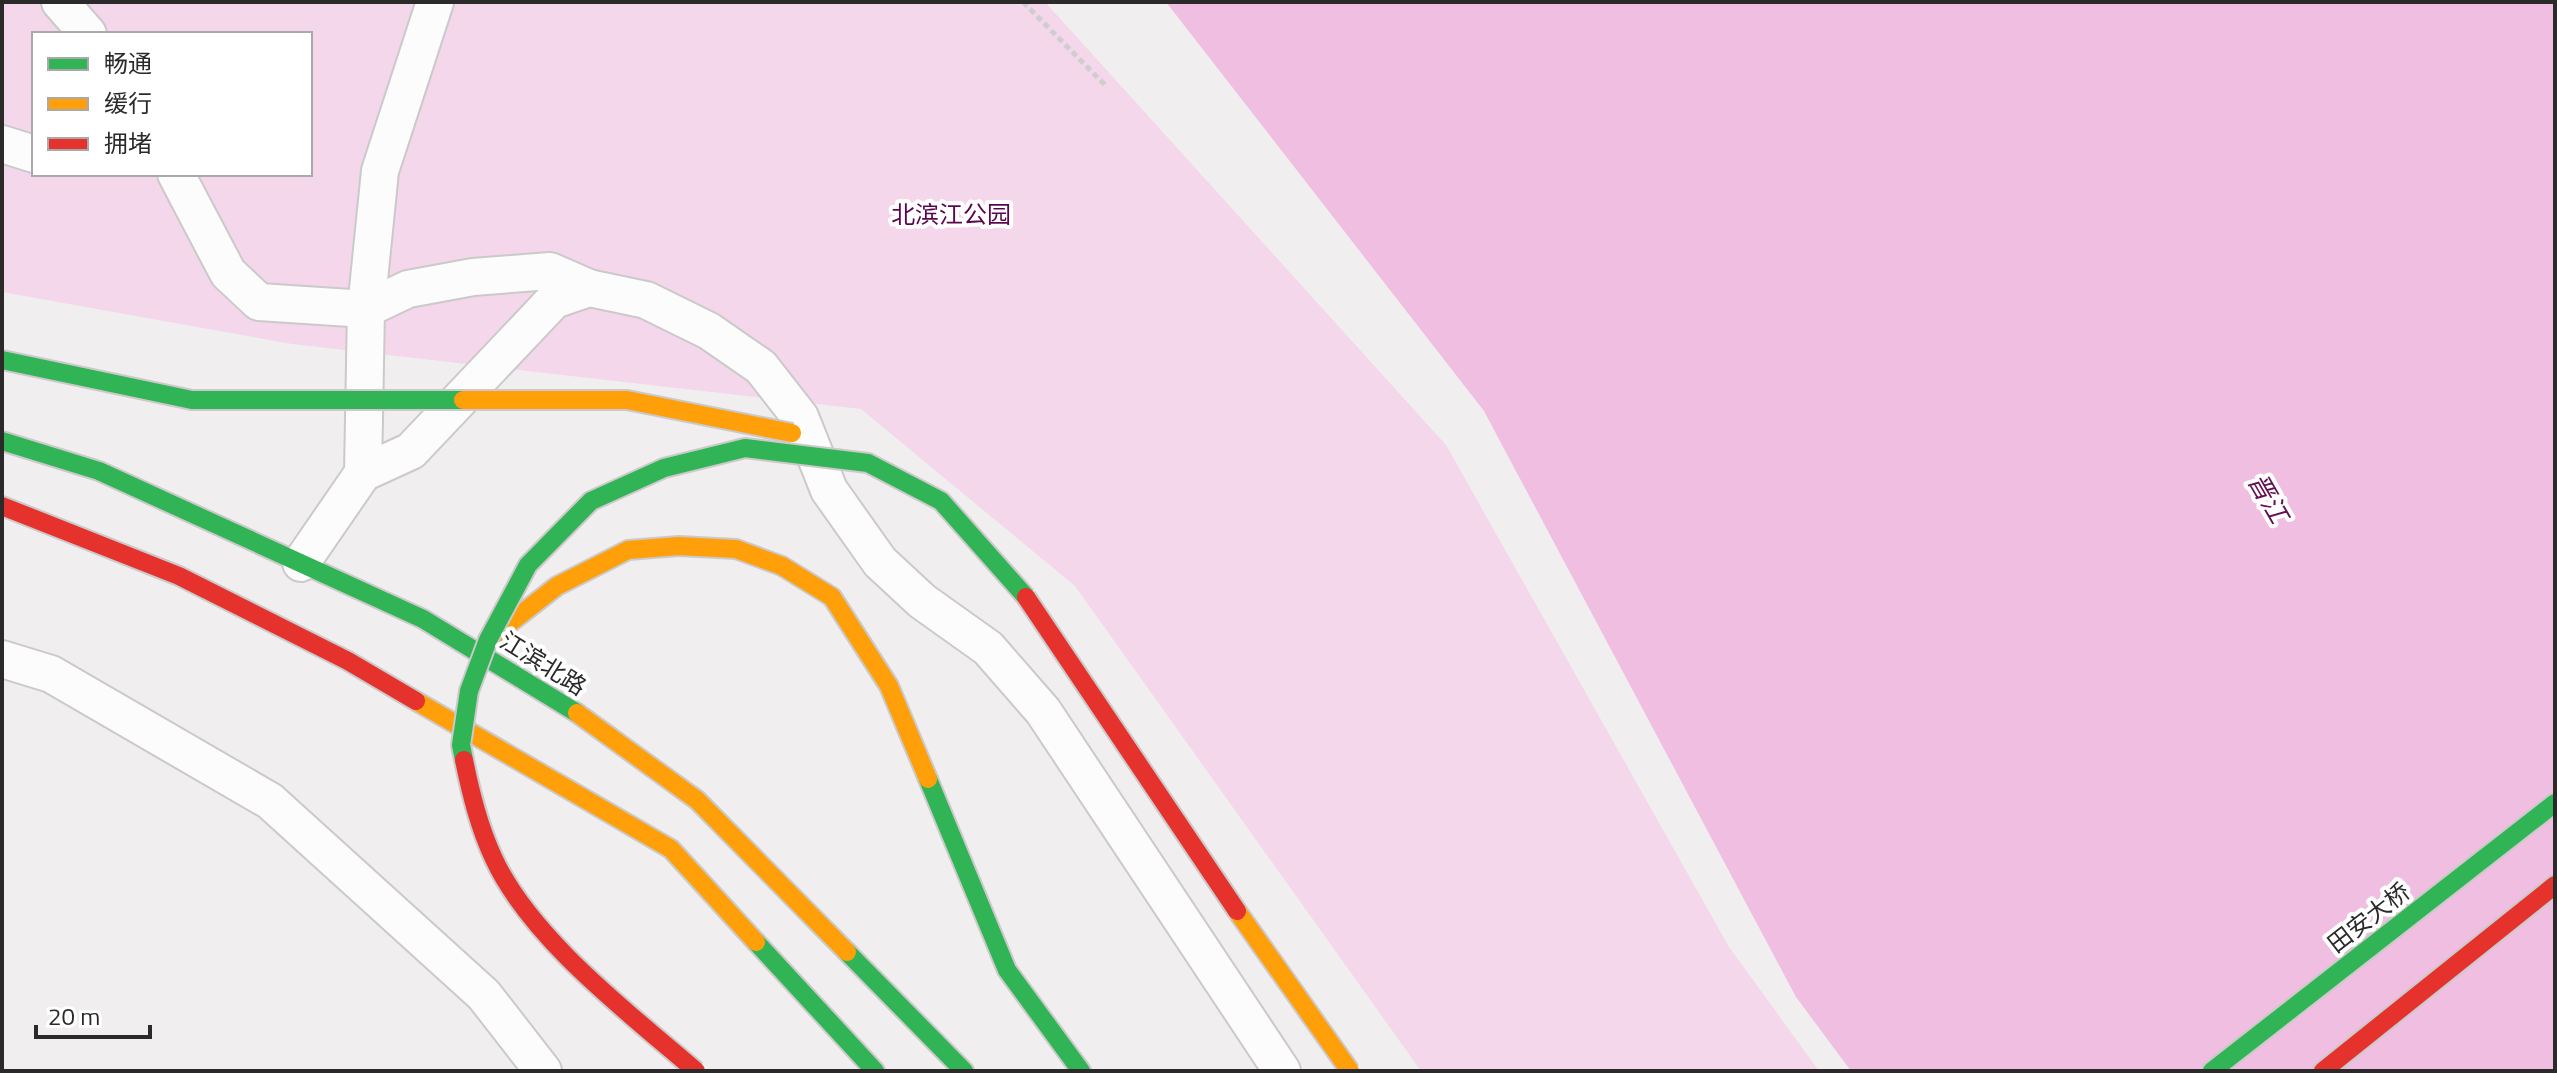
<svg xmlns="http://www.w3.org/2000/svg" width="2557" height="1073" viewBox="0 0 2557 1073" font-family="'Titillium Web','Noto Sans SC',sans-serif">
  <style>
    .green { fill: #f4d7eb; fill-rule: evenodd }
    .water { fill: #f0bee1 }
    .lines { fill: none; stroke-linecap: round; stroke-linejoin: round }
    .street-casing { stroke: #cbc9ca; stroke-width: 40 }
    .fast-casing { stroke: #cbc9ca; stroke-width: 22 }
    .slow-casing { stroke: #cbc9ca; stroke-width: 22 }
    .jam-casing { stroke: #cbc9ca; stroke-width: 22 }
    .path { stroke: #cfcece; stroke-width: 5; stroke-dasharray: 6 4; stroke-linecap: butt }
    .street { stroke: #fdfcfd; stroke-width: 36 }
    .fast { stroke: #30b455; stroke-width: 18 }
    .slow { stroke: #ff9f0a; stroke-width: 18 }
    .jam { stroke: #e5322d; stroke-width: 18 }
    .fast-bridge-casing { stroke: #cbc9ca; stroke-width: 22; stroke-linecap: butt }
    .slow-bridge-casing { stroke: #cbc9ca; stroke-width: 22; stroke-linecap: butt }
    .jam-bridge-casing { stroke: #cbc9ca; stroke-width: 22; stroke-linecap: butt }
    .fast-bridge { stroke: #30b455; stroke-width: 18 }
    .slow-bridge { stroke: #ff9f0a; stroke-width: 18 }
    .jam-bridge { stroke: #e5322d; stroke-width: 18 }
    .labels { text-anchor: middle; stroke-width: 8; stroke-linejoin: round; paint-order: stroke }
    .park-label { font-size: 24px; fill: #5a064b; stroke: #fff }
    .street-label { font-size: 24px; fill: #2b292a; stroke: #fff }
    .water-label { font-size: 26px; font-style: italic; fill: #621152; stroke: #fff }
  </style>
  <rect width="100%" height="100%" fill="#f0eeef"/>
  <path class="green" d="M2 2H1045L1446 445 1729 947 1819 1071H1421L1075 586 861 409 292 344 2 292ZM34 34H310V174H34Z"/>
  <polygon class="water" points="1166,2 2555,2 2555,1071 1851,1071 1796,997 1484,411"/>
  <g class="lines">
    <g class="street-casing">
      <g id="street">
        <polyline points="60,2 88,34"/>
        <polyline points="2,144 34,154"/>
        <polyline points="176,174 228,273 259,302 366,309 408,289 473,277 550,271 589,288 646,300 709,331 761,367 800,417 829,490 880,562 922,601 988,648 1043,711 1282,1071"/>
        <polyline points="363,473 411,451 554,300 589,288"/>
        <polyline points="301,563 363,473 366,309 380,171 435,2"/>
        <polyline points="2,659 51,674 270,801 484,995 543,1071"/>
      </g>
    </g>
    <g class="fast-casing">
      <g id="fast">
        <polyline points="2,441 99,471 423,619 577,713"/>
        <polyline points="928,779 1007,970 1081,1071"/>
        <polyline points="756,942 875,1071"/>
        <polyline points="847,952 964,1071"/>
        <polyline points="2212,1071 2555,803"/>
      </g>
    </g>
    <g class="slow-casing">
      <g id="slow">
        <polyline points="488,640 557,586 628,550 679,546 736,549 782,566 832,597 889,686 928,779"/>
        <polyline points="416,701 671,849 756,942"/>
        <polyline points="577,713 697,800 847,952"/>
      </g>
    </g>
    <g class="jam-casing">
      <g id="jam">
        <polyline points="2,506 179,576 348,661 416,701"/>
        <polyline points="2323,1071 2555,885"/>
      </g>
    </g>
    <polyline class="path" points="1023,2 1105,85"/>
    <use href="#street" class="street"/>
    <use href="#fast" class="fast"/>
    <use href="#slow" class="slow"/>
    <use href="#jam" class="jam"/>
    <g class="fast-bridge-casing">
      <g id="fast-bridge">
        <polyline points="2,360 192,400 463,400"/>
        <polyline points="464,760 461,745 469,691 488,640 528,565 591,501 664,468 745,448 868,463 941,501 1026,597"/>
      </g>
    </g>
    <g class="slow-bridge-casing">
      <g id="slow-bridge">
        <polyline points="463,400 627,400 792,433"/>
        <polyline points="1237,911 1350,1071"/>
      </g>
    </g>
    <g class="jam-bridge-casing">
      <g id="jam-bridge">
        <polyline points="1026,597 1237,911"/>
        <path d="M464 760C471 794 479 827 494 859 531 939 630 1014 696 1071"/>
      </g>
    </g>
    <use href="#fast-bridge" class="fast-bridge"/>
    <use href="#slow-bridge" class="slow-bridge"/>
    <use href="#jam-bridge" class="jam-bridge"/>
  </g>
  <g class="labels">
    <g class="park-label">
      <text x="951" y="223">北滨江公园</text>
    </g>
    <g class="street-label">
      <text transform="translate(543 664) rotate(32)" y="8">江滨北路</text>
      <text transform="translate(2369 918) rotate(-38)" y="8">田安大桥</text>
    </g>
    <g class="water-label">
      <text transform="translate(2268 498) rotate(60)" y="9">晋江</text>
    </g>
  </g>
  <rect width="2557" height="1073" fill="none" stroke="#2b292a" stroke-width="8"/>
  <rect x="32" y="32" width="280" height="144" fill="#ffffff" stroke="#aaa9aa" stroke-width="2"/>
  <rect x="48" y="58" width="40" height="12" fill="#30b455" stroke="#aaa9aa" stroke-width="2"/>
  <text x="104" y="72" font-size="24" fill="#2b292a">畅通</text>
  <rect x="48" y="98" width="40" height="12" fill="#ff9f0a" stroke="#aaa9aa" stroke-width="2"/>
  <text x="104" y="112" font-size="24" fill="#2b292a">缓行</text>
  <rect x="48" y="138" width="40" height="12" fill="#e5322d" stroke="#aaa9aa" stroke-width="2"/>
  <text x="104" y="152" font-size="24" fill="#2b292a">拥堵</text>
  <path d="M36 1025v12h114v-12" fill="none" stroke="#2b292a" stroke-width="4"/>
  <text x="48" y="1025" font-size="24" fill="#2b292a" stroke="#ffffff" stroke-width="6" paint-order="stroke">20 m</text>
</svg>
